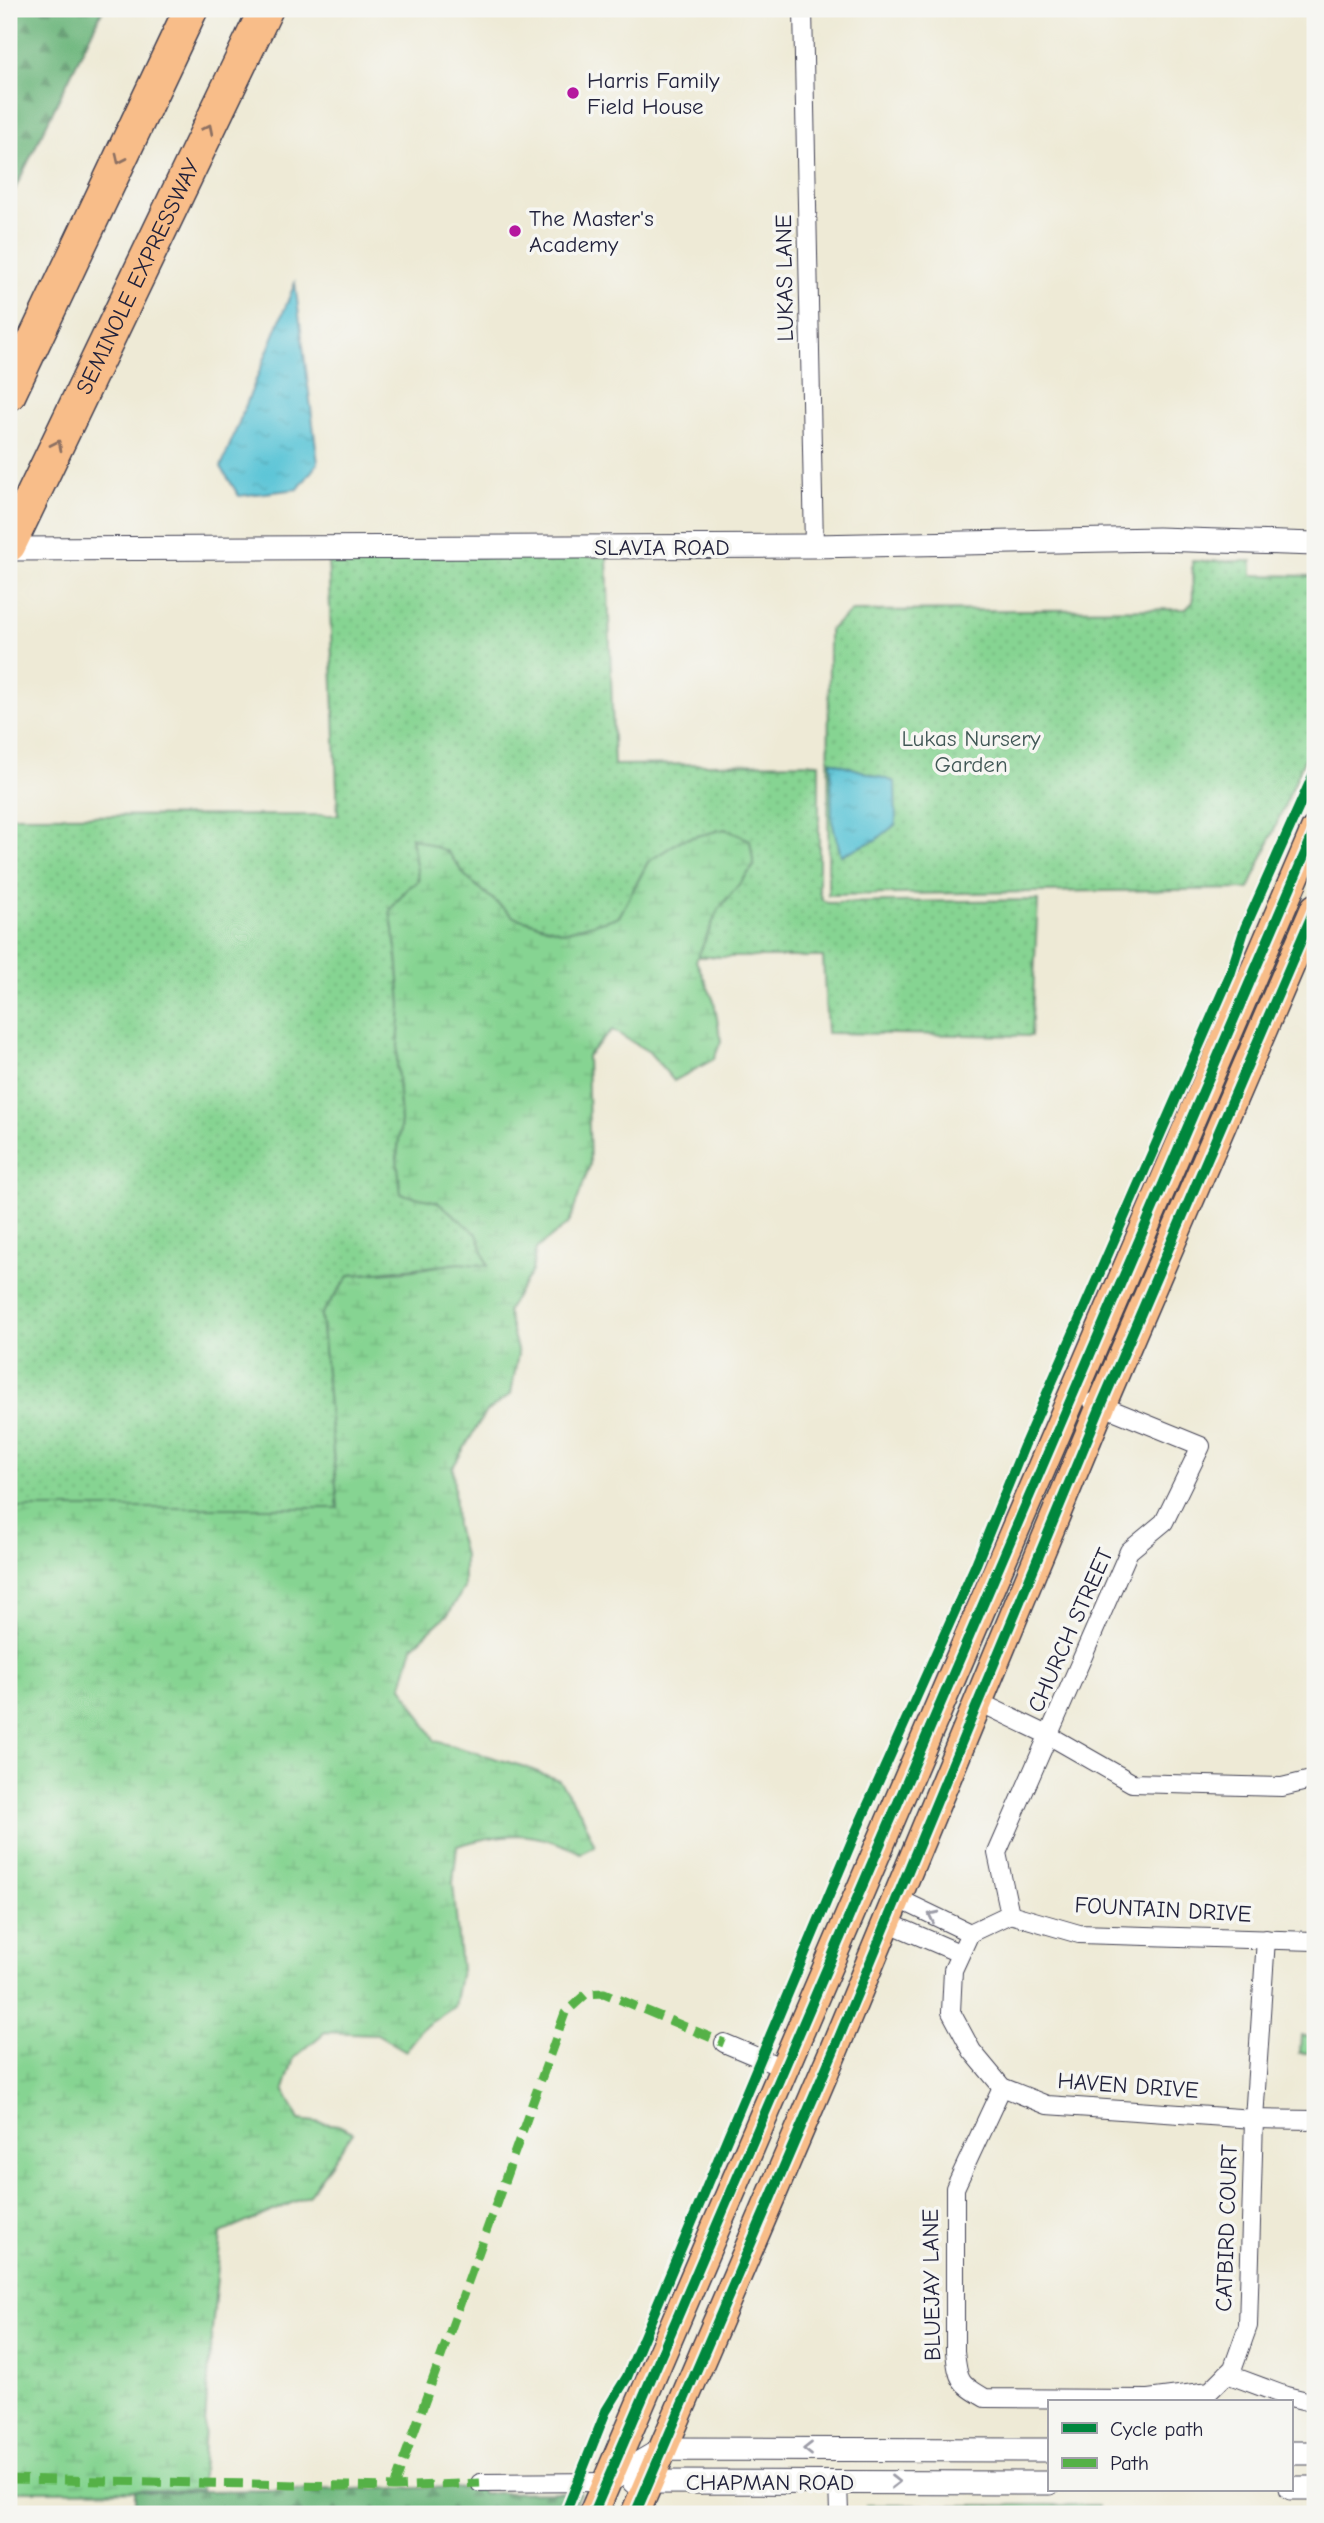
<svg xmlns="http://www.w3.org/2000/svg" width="1324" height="2523" viewBox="0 0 1324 2523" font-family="'Comic Neue',sans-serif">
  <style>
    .grass { fill: url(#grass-dots); stroke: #547b66; stroke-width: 2 }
    .forest { fill: url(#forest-firs); stroke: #476c5c; stroke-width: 2 }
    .wetland { fill: url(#wetland-marsh); stroke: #547b66; stroke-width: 2 }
    .cemetery { fill: url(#cemetery-stones); stroke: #547b66; stroke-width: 2 }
    .pitch { fill: #86d492; stroke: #547b66; stroke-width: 2 }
    .water { fill: url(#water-ripples); stroke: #3e7489; stroke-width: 2 }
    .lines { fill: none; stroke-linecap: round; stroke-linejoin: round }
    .minor-casing { stroke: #414052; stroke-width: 20 }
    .tertiary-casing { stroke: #414052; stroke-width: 25 }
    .primary-casing { stroke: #414052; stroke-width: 31 }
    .motorway-casing { stroke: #414052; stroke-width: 36 }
    .minor { stroke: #fff; stroke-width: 18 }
    .tertiary { stroke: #fff; stroke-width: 23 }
    .primary { stroke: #f8bd89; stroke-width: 28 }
    .motorway { stroke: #f8bd89; stroke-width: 33 }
    .quiet { stroke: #55b146; stroke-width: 9; stroke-dasharray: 18 9; stroke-linecap: butt }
    .cycleway-casing { stroke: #f6f6f2; stroke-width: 15 }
    .cycleway { stroke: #00873e; stroke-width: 10 }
    .oneway { stroke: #8d7062 }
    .oneway2 { stroke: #9c9ca7 }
    .poi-dot { fill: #b5179e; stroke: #f6f6f2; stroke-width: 2.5 }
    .labels { text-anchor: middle; stroke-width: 7; stroke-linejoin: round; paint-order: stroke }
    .poi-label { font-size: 23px; fill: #22223b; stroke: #f6f6f2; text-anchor: start }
    .street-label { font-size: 23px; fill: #22223b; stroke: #f6f6f2 }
    .park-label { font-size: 23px; fill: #405755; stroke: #f6f6f2 }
  </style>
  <defs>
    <pattern id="grass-dots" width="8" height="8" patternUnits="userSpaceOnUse" patternTransform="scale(1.75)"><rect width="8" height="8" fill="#86d492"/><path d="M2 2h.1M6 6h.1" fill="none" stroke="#73b67f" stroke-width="1.8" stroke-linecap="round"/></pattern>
    <pattern id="forest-firs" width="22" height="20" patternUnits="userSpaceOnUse" patternTransform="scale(1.75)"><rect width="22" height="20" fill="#6cb67c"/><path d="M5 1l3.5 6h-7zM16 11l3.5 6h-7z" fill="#589467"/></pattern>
    <pattern id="wetland-marsh" width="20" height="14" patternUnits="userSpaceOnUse" patternTransform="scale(1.75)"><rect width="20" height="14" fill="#86d492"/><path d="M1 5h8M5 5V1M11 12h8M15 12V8" fill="none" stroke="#73b67f"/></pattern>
    <pattern id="cemetery-stones" width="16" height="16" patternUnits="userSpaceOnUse" patternTransform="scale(1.75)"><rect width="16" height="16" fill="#86d492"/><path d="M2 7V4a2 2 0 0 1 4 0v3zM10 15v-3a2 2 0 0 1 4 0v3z" fill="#73b67f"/></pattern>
    <pattern id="water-ripples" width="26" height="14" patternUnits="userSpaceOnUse" patternTransform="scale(1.75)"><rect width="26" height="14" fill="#5bc5d7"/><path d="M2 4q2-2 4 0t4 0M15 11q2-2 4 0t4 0" fill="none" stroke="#4fa9b9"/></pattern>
  </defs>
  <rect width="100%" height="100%" fill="#f6f6f2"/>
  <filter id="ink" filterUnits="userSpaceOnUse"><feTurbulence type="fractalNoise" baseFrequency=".0143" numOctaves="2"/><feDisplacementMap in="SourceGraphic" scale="14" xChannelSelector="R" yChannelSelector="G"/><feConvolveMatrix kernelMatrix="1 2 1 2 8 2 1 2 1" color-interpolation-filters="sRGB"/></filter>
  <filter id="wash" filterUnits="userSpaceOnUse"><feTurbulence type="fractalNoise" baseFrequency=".00686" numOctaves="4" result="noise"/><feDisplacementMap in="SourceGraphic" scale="28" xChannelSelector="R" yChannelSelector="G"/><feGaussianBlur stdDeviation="1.57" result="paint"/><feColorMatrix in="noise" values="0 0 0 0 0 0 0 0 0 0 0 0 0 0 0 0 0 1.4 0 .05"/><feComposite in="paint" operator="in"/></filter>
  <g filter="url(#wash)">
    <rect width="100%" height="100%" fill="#eeead6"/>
    <g class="grass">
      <path d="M328 557H607L614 765 819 763V891L822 900 828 903 1038 900 1031 1036 827 1033 823 957H697L717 910 754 866 648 862 619 917 564 932 513 917 466 877 448 852 411 838 419 881 408 888 390 910 397 954 401 1005 397 1063 401 1121 397 1158 438 1202 478 1234 488 1266C443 1262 396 1271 350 1275L321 1315 338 1508H9V816L338 815Z"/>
      <polygon points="1192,561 1252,561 1252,575 1313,576 1315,734 1249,889 828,895 829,630 852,611 1186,609 1193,602"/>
    </g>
    <g class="forest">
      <polygon points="9,9 103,9 9,201"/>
      <polygon points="480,2487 481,2493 580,2492 570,2514 135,2514 135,2490 147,2492"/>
    </g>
    <path class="wetland" d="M725 829 750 840 754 866 718 910 696 961 714 1001 721 1041 714 1059 674 1081 649 1052 612 1030 587 1056 590 1165 569 1223 536 1249 532 1271 507 1311 518 1354 511 1394 485 1413 453 1467 456 1526 464 1555V1588L449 1613 413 1646 402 1686 435 1741 522 1766 559 1780 581 1813 595 1846 581 1853C534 1830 506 1831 457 1846L453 1883 461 1970 454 2007 421 2029 406 2051 377 2034 325 2032 294 2058 284 2089 299 2120 338 2125 353 2132 308 2196 221 2233 209 2363 201 2490 9 2491V1508H338L321 1315 350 1275 405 1271 459 1263 488 1266 477 1234 438 1202 401 1194 397 1158 401 1121 397 1063 401 1005 397 954 390 910 408 888 419 881 411 837 448 852 466 877 514 917 564 932 619 917 648 862 681 840Z"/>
    <rect class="cemetery" x="866" y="2505" width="233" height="9"/>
    <polygon class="pitch" points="1301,2036 1315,2037 1315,2053 1300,2053"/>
    <g class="water">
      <polygon points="295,283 318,463 298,489 239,496 221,467"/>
      <polygon points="831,761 895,782 896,824 876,840 841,855 832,821"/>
    </g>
  </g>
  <g filter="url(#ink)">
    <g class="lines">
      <g class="minor-casing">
        <g id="minor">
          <polyline points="803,9 814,546"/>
          <polyline points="1093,1402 1201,1446 1164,1522 1129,1551 997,1853 1010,1914 970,1933 953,1970 951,2012 972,2051 1002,2087 1047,2105 1254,2119 1315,2120"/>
          <polyline points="977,1701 1050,1736 1132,1783 1282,1787 1315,1779"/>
          <polyline points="897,1898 970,1933"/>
          <polyline points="1010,1914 1079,1934 1315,1941"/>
          <polyline points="887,1922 959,1953"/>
          <polyline points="724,2043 783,2068"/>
          <path d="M1002 2087 955 2188V2351C958 2380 959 2383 985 2398L1148 2399V2402"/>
          <polyline points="1227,2374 1286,2396 1315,2403"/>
          <polyline points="1148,2399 1210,2391 1233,2368 1248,2326 1254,2119 1266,1939"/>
          <polyline points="838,2482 839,2514"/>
          <polyline points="480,2483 607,2482"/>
        </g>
      </g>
      <g class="tertiary-casing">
        <g id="tertiary">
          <polyline points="9,549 814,546 1158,539 1315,544"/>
          <polyline points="1291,2453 1315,2453"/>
          <polyline points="607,2482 663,2449 1049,2450"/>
          <polyline points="634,2482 1049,2483"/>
          <polyline points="1291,2488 1315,2488"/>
        </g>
      </g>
      <g class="primary-casing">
        <g id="primary">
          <polyline points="593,2514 1315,830"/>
          <polyline points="635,2514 833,2052 1101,1406 1315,908"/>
        </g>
      </g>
      <g class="motorway-casing">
        <g id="motorway">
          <polyline points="9,394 191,9"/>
          <path id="s1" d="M9 545 266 9"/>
        </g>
      </g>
      <use href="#minor" class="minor"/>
      <use href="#tertiary" class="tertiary"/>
      <use href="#primary" class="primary"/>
      <use href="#motorway" class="motorway"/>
      <g class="quiet">
        <polyline points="9,2479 394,2487 480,2483"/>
        <polyline points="394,2487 565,2013 586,1994 604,1993 724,2043"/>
      </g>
      <g class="cycleway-casing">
        <g id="cycleway">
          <polyline points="565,2514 606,2411 627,2377 854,1836 976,1564 1024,1446 1230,975 1245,928 1315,771"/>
          <polyline points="593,2514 1315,830"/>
          <polyline points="635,2514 833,2052 1101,1406 1315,908"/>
        </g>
      </g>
      <use href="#cycleway" class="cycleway"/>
    </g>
    <defs><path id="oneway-chevron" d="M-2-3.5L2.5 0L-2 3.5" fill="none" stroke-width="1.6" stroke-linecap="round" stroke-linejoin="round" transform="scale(1.75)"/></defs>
    <g class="oneway">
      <use href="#oneway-chevron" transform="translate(208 129) rotate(-64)"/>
      <use href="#oneway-chevron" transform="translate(120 159) rotate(115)"/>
      <use href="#oneway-chevron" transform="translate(57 445) rotate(-64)"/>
    </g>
    <g class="oneway2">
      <use href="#oneway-chevron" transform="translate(933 1916) rotate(-154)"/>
      <use href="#oneway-chevron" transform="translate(808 2449) rotate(-180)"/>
      <use href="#oneway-chevron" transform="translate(895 2482)"/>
    </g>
  </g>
  <g class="poi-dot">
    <circle cx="573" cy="93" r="7"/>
    <circle cx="515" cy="231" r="7"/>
  </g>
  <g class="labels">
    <g class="poi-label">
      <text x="587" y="88">Harris Family<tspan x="587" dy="26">Field House</tspan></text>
      <text x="529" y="226">The Master's<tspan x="529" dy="26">Academy</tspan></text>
    </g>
    <g class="street-label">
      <text dy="8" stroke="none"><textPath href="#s1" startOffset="298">SEMINOLE EXPRESSWAY</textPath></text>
      <text transform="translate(784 278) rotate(-91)" y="8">LUKAS LANE</text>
      <text x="662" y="555">SLAVIA ROAD</text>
      <text transform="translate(1070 1630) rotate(-66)" y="8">CHURCH STREET</text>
      <text transform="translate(1163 1909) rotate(3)" y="8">FOUNTAIN DRIVE</text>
      <text transform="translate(1128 2085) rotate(4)" y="8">HAVEN DRIVE</text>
      <text transform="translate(1226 2228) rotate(-88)" y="8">CATBIRD COURT</text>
      <text transform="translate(931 2285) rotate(-91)" y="8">BLUEJAY LANE</text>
      <text x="770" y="2490">CHAPMAN ROAD</text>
    </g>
    <g class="park-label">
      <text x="971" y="746">Lukas Nursery<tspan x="971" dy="26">Garden</tspan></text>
    </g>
  </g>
  <rect width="1324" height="2523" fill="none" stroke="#f6f6f2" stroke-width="35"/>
  <rect x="1048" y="2400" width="245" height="91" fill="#f6f6f2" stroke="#a1a1a9" stroke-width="2"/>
  <rect x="1062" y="2423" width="35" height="10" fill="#00873e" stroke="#a1a1a9" stroke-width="2"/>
  <text x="1110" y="2436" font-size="21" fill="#22223b">Cycle path</text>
  <rect x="1062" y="2458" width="35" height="10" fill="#55b146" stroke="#a1a1a9" stroke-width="2"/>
  <text x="1110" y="2470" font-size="21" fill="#22223b">Path</text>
</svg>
